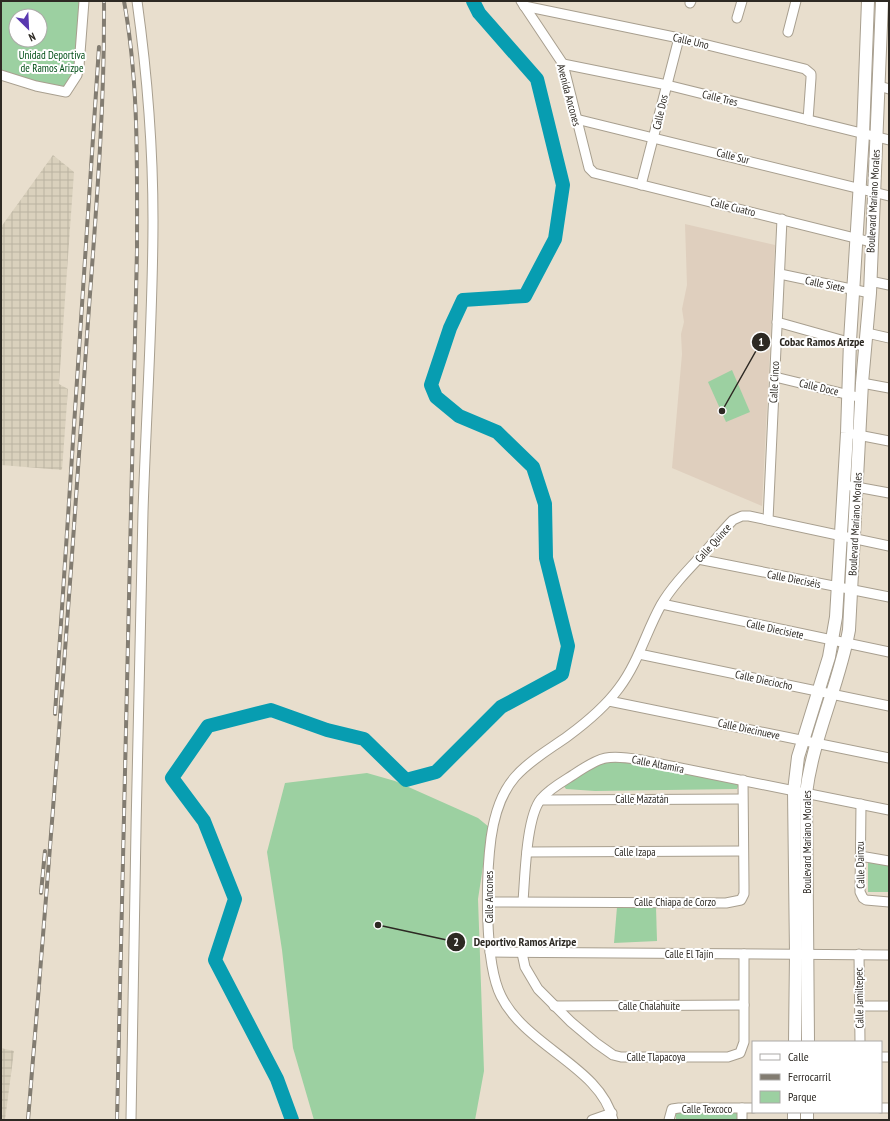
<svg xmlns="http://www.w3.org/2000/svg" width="890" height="1121" viewBox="0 0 890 1121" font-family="'PT Sans Narrow',sans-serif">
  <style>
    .industrial { fill: url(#industrial-grid) }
    .education { fill: #dfcfbe }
    .green { fill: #9cd0a1; fill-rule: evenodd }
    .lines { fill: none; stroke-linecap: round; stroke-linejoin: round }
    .river { stroke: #079db1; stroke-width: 14 }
    .street-casing { stroke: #a89f8f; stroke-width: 11 }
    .secondary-casing { stroke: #a89f8f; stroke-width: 14 }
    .street { stroke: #fff; stroke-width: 9 }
    .secondary { stroke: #fff; stroke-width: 12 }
    .rail-casing { stroke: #827c71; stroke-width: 4 }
    .rail { stroke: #fff; stroke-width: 2.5; stroke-dasharray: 8; stroke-linecap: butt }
    .labels { text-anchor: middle; stroke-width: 4; stroke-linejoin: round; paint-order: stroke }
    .street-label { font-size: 11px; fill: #2d2923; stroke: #fff }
    .park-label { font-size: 11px; fill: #004e16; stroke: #fff }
    .leader { fill: none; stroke: #2d2923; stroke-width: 1.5 }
    .callout-dot { fill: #2d2923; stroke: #fff; stroke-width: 1.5 }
    .mark-label { font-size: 12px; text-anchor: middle; font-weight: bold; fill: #fff }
    .callout-label { font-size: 12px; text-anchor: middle; font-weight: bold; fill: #2d2923; stroke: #fff; stroke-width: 4; stroke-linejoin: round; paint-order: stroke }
  </style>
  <defs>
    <pattern id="industrial-grid" width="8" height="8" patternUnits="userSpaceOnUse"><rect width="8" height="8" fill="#dad1bd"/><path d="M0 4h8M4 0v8" fill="none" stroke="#bbb3a2"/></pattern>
  </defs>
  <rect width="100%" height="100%" fill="#e8decd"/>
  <g class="industrial">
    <polygon points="53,155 74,172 59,384 68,389 62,470 1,465 1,227"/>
    <polygon points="1,1048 14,1051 5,1120 1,1120"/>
  </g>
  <polygon class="education" points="685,224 775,245 762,506 672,468 682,354 681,334 684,322 682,309 687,285"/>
  <g class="green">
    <path d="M1 1H82L77 66 65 90 1 72ZM16 16H40V40H16Z"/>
    <polygon points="732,370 750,412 726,422 708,382"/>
    <polygon points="610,758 740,782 737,789 595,791 566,789 563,785"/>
    <polygon points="367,773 395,781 478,818 489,827 478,899 484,1071 475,1120 314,1120 293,1048 282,950 267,852 285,783"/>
    <polygon points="868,860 889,865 889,892 868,892"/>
    <polygon points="617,907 656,907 657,941 614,943"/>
    <polygon points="740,1111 740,1120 676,1120 676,1112"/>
  </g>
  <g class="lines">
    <polyline class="river" points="292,1120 277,1079 215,960 235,899 204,821 172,778 208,726 271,710 327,730 364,739 406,780 436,772 501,707 562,674 568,646 546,558 545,504 533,467 497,432 459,416 436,397 431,385 450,328 463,300 525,296 555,239 563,185 537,79 479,13 473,1"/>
    <g class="street-casing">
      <g id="street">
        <polyline points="521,1 563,64 589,168 594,173 871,242"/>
        <polyline points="690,3 691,1"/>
        <polyline points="524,6 679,38 805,69 811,74 811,78 808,120"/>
        <polyline points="737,18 742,1"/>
        <polyline points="788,32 796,1"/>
        <polyline points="563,64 667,85 889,140"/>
        <polyline points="1,75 36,86 66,92 77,75 79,66 84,1"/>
        <polyline points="879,86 889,89"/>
        <polyline points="576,119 889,196"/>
        <polyline points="641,185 679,38"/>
        <polyline points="780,274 870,293"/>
        <polyline points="870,281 889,285"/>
        <polyline points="777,322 866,347"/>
        <polyline points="867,333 889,338"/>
        <polyline points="775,377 862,398"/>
        <polyline points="862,383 889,388"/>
        <polyline points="853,434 889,441"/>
        <polyline points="851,486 889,493"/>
        <polyline points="768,520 782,219"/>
        <polyline points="698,559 889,597"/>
        <polyline points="662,604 889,652"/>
        <polyline points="639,654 889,706"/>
        <polyline points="609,701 889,758"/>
        <polyline points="541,800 742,799"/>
        <polyline points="861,804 860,892 863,898 866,900 889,902"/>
        <polyline points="527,852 743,851"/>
        <polyline points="860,856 889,861"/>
        <path d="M523 901C525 878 526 817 541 799 549 789 562 782 573 775 601 756 608 754 641 760L889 810"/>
        <polyline points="489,902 726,903 741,900 744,894 744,886 743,780"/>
        <polyline points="490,952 889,955"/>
        <polyline points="522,953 525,967 538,989 571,1022 596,1043 613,1055 621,1057 728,1057 740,1053 744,1042 744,954"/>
        <polyline points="859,954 860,1042"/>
        <polyline points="554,1006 744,1005"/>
        <polyline points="860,1006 889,1006"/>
        <polyline points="881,1057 889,1057"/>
        <polyline points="881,1108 889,1108"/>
        <path d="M131 1120C134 917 138 715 143 512 146 415 153 317 153 220 153 147 147 73 137 1"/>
        <polyline points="592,1120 612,1113"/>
        <path d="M613 1120C601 1067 526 1047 501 996 484 962 486 876 491 838 494 817 501 793 515 777 530 760 550 749 568 736 587 722 605 707 619 688 638 663 646 632 661 605 672 586 688 570 703 554 713 543 722 531 733 520L742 516H749L889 546"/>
        <polyline points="669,1120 672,1109 679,1108 753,1108"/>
        <polyline points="742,1120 742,1108"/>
      </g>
    </g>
    <g class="secondary-casing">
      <g id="secondary">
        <polyline points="795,1042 796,954 794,791 798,757 829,657 836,617 847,433 850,341 863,134 868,1"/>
        <path d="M808 1042 806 793C813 737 839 685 849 630L862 383 870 293 882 1"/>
        <polyline points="794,1112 794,1120"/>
        <polyline points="807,1120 807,1112"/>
      </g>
    </g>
    <use href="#street" class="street"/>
    <use href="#secondary" class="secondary"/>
    <g class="rail-casing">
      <g id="rail">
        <polyline points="55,714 99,47"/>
        <polyline points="41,893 45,851"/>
        <path d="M28 1120C48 878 67 637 83 395 91 264 105 133 104 1"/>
        <path d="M117 1120 137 250C137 167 139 83 124 1"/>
      </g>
    </g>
    <use href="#rail" class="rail"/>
  </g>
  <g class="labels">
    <g class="street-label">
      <text transform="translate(691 41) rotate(13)" y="4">Calle Uno</text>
      <text transform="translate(569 95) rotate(75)" y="4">Avenida Ancones</text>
      <text transform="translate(720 98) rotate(14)" y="4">Calle Tres</text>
      <text transform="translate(660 112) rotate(-77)" y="4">Calle Dos</text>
      <text transform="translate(733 156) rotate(14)" y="4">Calle Sur</text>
      <text transform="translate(873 201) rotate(-87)" y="4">Boulevard Mariano Morales</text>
      <text transform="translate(733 207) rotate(14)" y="4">Calle Cuatro</text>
      <text transform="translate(825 284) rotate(12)" y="4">Calle Siete</text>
      <text transform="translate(774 382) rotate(-87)" y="4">Calle Cinco</text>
      <text transform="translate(819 387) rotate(13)" y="4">Calle Doce</text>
      <text transform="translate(855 524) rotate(-87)" y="4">Boulevard Mariano Morales</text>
      <text transform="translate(713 543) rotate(-48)" y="4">Calle Quince</text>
      <text transform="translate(794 579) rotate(11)" y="4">Calle Dieciséis</text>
      <text transform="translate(775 629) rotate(12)" y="4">Calle Diecisiete</text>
      <text transform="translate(764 680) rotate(12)" y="4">Calle Dieciocho</text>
      <text transform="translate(749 729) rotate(12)" y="4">Calle Diecinueve</text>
      <text transform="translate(658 764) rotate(11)" y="4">Calle Altamira</text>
      <text x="642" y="803">Calle Mazatán</text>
      <text transform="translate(807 842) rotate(-90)" y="4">Boulevard Mariano Morales</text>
      <text x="635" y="856">Calle Izapa</text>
      <text transform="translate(860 865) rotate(-91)" y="4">Calle Dainzu</text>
      <text transform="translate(489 897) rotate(-90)" y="4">Calle Ancones</text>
      <text x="675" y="906">Calle Chiapa de Corzo</text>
      <text x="689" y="958">Calle El Tajín</text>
      <text transform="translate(859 998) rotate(-91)" y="4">Calle Jamiltepec</text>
      <text x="649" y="1010">Calle Chalahuite</text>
      <text x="656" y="1061">Calle Tlapacoya</text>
      <text x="707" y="1113">Calle Texcoco</text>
    </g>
    <g class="park-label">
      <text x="52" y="59">Unidad Deportiva<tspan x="52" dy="13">de Ramos Arizpe</tspan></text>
    </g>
  </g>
  <path class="leader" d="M722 411L761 342M378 925L456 942"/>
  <g class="callout-dot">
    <circle cx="722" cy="411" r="4"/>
    <circle cx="378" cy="925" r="4"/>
    <circle cx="761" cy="342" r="10"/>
    <circle cx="456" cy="942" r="10"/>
  </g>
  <g class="mark-label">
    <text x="761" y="346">1</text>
    <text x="456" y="946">2</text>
  </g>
  <g class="callout-label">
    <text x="822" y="346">Cobac Ramos Arizpe</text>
    <text x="525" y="946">Deportivo Ramos Arizpe</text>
  </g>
  <rect width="890" height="1121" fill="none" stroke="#2d2923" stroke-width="4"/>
  <rect x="752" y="1041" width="130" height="72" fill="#ffffff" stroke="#aba9a7"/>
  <rect x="760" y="1054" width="20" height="6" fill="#ffffff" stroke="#aba9a7"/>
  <text x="788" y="1061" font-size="12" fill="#2d2923">Calle</text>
  <rect x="760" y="1074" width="20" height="6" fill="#827c71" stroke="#aba9a7"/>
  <text x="788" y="1081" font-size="12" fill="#2d2923">Ferrocarril</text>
  <rect x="760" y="1091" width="20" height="12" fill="#9cd0a1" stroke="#aba9a7"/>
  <text x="788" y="1101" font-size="12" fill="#2d2923">Parque</text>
  <g transform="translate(28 28) rotate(156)"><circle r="19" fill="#ffffff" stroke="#aba9a7"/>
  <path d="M0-3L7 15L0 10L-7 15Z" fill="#5938b0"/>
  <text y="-6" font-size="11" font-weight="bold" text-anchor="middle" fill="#2d2923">N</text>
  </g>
</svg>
